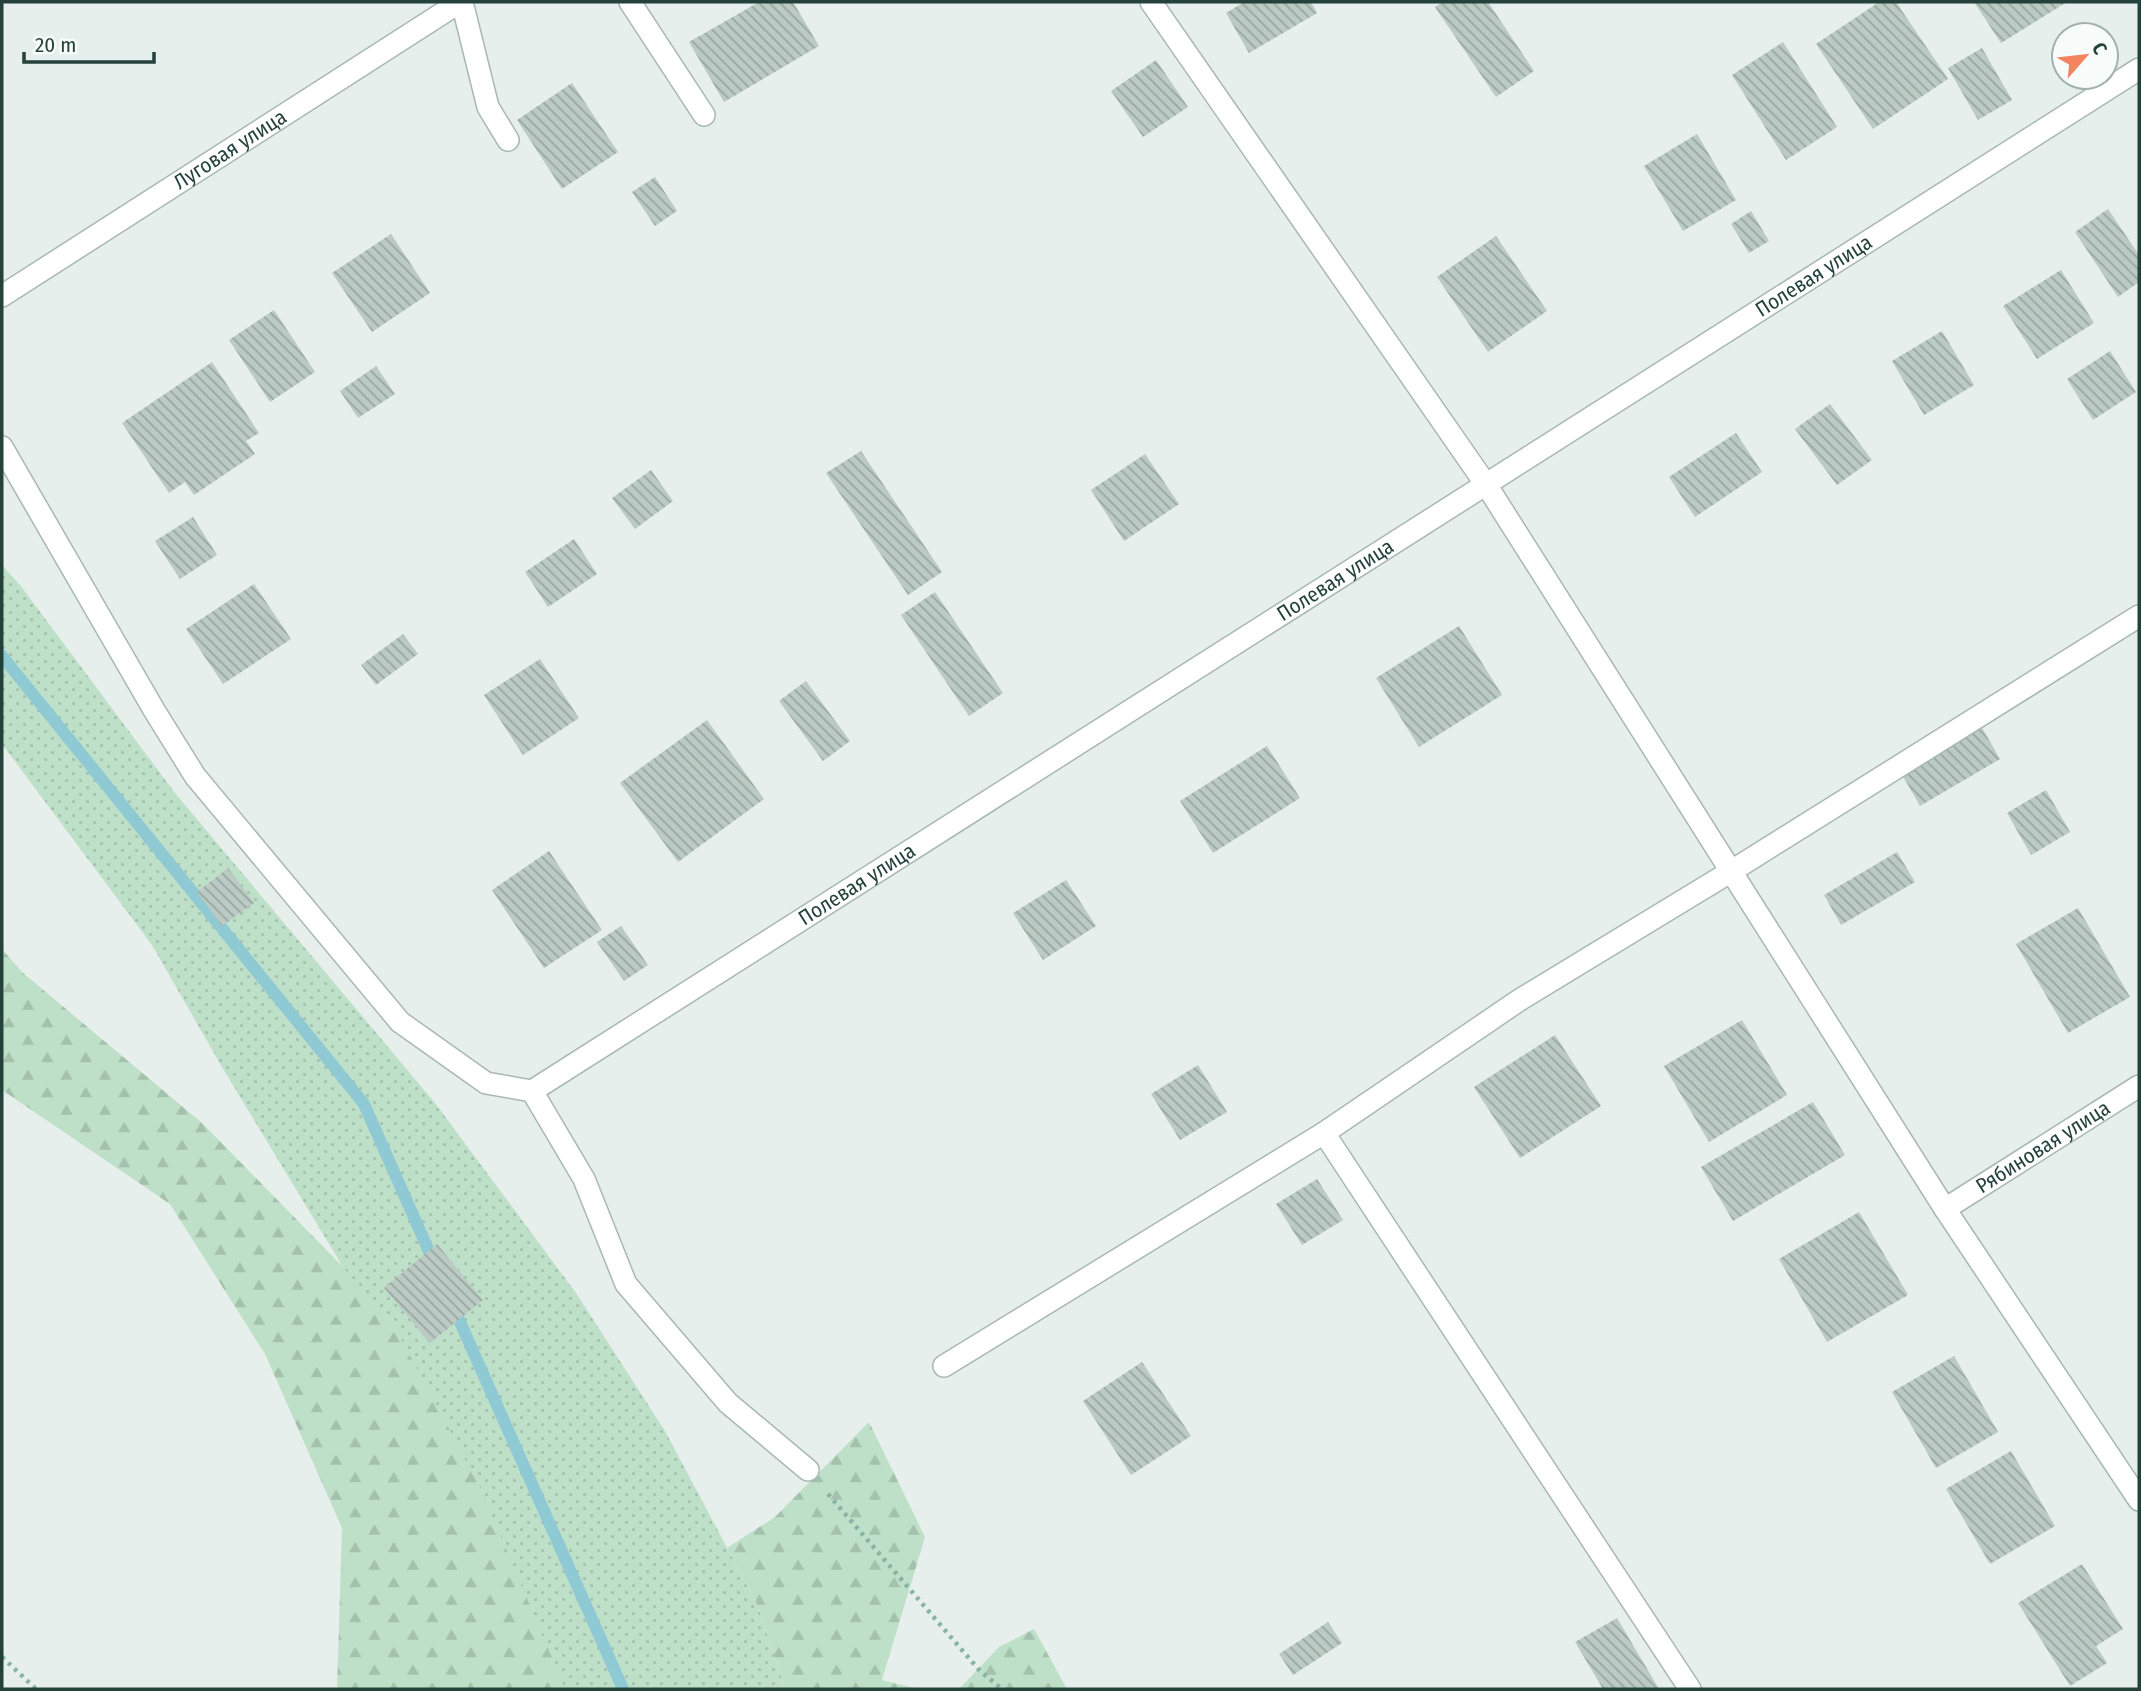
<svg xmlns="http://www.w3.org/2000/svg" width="2141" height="1691" viewBox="0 0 2141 1691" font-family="'Fira Sans Condensed',sans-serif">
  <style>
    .grass { fill: url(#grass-dots) }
    .forest { fill: url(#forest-firs) }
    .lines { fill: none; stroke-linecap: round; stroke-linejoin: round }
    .stream { stroke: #8ec9d4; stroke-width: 12 }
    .building { fill: url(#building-back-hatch) }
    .minor-casing { stroke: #a8b8b2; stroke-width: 24 }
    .path { stroke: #86b3a5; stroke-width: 4.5; stroke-dasharray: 3.5 5; stroke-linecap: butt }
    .minor { stroke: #fff; stroke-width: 21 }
    .labels { text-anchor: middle; stroke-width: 5; stroke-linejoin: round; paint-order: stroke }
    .street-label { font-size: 21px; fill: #24423a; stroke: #f7fbf9 }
  </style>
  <defs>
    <pattern id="grass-dots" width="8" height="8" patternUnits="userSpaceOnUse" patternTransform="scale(1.75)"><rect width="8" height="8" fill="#bfe0c8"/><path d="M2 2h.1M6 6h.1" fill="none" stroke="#a4c1ad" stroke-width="1.8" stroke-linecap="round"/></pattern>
    <pattern id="forest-firs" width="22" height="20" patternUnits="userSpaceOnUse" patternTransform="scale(1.75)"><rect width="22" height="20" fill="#bfe0c8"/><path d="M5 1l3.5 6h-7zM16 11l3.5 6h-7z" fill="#a4c1ad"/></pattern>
    <pattern id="building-back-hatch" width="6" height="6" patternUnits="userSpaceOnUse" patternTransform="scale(1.75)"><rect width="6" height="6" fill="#bbcac4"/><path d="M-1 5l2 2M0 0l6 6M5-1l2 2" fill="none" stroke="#98a6a0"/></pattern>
  </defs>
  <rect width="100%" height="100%" fill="#e6efeb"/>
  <polygon class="grass" points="2,565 20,585 175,793 435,1103 576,1293 665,1431 758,1606 783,1682 781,1689 447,1689 343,1267 222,1067 152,945 2,744"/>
  <g class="forest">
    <polygon points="2,949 23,973 202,1123 343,1267 398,1333 481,1489 565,1689 337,1689 342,1528 265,1354 170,1204 2,1090"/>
    <polygon points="869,1422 925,1537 882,1680 918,1689 781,1689 783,1682 758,1606 727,1548 775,1517"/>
    <polygon points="1034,1629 1067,1689 959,1689 999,1647"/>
  </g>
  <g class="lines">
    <g class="stream">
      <polyline points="2,656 364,1104 435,1265"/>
      <polyline points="452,1304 623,1689"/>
    </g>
  </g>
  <g class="building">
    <polygon points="759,2 793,2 819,46 724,102 689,42"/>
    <polygon points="1244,2 1311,2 1317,13 1249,53 1226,13"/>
    <polygon points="1443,2 1488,2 1534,71 1496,97 1435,7"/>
    <polygon points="1879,2 1896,2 1948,79 1873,129 1816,44"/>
    <polygon points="1974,2 2067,2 2001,43"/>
    <polygon points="1783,42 1837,127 1786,160 1732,75"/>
    <polygon points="1982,48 2012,100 1978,120 1948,68"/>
    <polygon points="1156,60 1188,107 1143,137 1111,91"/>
    <polygon points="572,83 618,152 562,189 517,120"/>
    <polygon points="1697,134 1736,200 1683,231 1644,166"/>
    <polygon points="655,177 677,211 655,226 632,192"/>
    <polygon points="2108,209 2139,255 2139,282 2118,297 2075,232"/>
    <polygon points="1751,211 1769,241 1749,253 1731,224"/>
    <polygon points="391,234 430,293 372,332 332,273"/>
    <polygon points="1496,236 1547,311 1488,352 1437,277"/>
    <polygon points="2061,270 2094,323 2037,359 2003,306"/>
    <polygon points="274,310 315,372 270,402 229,340"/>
    <polygon points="1942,331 1974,385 1924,415 1892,361"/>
    <polygon points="2110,351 2136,392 2093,420 2067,379"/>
    <polygon points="212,362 259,433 246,441 255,454 194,495 185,482 169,493 122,423"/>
    <polygon points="376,366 395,394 358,418 340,391"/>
    <polygon points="1830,404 1872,460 1837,485 1795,429"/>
    <polygon points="1736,433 1762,472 1695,517 1669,477"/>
    <polygon points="861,451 942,572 908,595 826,473"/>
    <polygon points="1145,454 1179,504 1124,541 1091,490"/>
    <polygon points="651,470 673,501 635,529 612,498"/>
    <polygon points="193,517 217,555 180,579 155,541"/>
    <polygon points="574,539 597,574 548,607 525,572"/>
    <polygon points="254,584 291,639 223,684 186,629"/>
    <polygon points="935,592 1003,693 969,716 901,615"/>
    <polygon points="1459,626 1502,695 1419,747 1376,678"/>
    <polygon points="403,634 418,654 376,685 361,665"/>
    <polygon points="540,659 579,718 523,755 484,695"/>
    <polygon points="806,681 850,741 823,761 779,701"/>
    <polygon points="707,720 764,799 678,862 620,783"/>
    <polygon points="1981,726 2000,759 1920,806 1901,773"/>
    <polygon points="1267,746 1300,798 1213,853 1180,801"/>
    <polygon points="2046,790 2070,832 2031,855 2007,813"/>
    <polygon points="549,851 602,930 544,968 492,890"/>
    <polygon points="1897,852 1915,882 1841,925 1824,895"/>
    <polygon points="228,868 254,903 222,926 197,892"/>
    <polygon points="1066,880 1096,926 1043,960 1013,913"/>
    <polygon points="2078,908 2130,997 2068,1033 2016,944"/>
    <polygon points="621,926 648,965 624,981 597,942"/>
    <polygon points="1742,1020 1787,1095 1709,1142 1664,1066"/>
    <polygon points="1555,1035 1601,1106 1520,1158 1474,1087"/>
    <polygon points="1198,1065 1227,1112 1180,1140 1151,1094"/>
    <polygon points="1813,1102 1845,1155 1733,1221 1701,1167"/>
    <polygon points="1317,1179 1343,1220 1302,1245 1276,1204"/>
    <polygon points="1859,1212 1908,1295 1827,1342 1779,1259"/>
    <polygon points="437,1244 483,1300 430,1343 384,1288"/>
    <polygon points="1954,1356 1998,1432 1936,1468 1892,1392"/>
    <polygon points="1142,1362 1191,1436 1131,1475 1083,1401"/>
    <polygon points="2011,1451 2055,1526 1990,1564 1946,1489"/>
    <polygon points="2082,1564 2123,1629 2096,1646 2107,1663 2070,1686 2018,1603"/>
    <polygon points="1617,1618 1659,1689 1603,1689 1575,1642"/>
    <polygon points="1328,1622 1342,1643 1293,1675 1279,1654"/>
  </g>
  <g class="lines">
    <g class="minor-casing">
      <g id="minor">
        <polyline points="462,2 488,107 508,140"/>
        <polyline points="630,2 704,115"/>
        <polyline points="1151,2 1487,486 1945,1209 2139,1500"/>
        <path id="s1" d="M2 296 460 2"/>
        <polyline points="2,447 154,710 195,776 400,1022 486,1083 532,1091 584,1179 626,1284 728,1403 808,1470"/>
        <path id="s2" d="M532 1091 2139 69"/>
        <polyline points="1324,1133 1690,1689"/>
        <path id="s3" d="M1945 1209 2139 1086"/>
        <polyline points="944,1366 1324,1133 1521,999 1730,872 2139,616"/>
      </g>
    </g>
    <g class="path">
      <polyline points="828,1494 980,1671 1002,1689"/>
      <polyline points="2,1657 36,1689"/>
    </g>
    <use href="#minor" class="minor"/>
  </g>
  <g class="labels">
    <g class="street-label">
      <text dy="7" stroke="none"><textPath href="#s1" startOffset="271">Луговая улица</textPath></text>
      <text dy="7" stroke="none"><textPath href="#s2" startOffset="1519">Полевая улица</textPath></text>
      <text dy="7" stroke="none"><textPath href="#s2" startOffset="952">Полевая улица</textPath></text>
      <text dy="7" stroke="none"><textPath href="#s2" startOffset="385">Полевая улица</textPath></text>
      <text dy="7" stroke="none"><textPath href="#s3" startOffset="116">Рябиновая улица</textPath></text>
    </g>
  </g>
  <rect width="2141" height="1691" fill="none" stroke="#24423a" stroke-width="7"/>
  <g transform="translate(2085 56) rotate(62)"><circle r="33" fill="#f7fbf9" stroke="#a3b1ad" stroke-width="2"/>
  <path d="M0-5L12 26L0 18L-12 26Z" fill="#f4845f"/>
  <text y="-10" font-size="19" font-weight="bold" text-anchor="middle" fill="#24423a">С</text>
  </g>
  <path d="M24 52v10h130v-10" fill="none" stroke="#24423a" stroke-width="3.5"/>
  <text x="35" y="52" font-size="21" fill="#24423a" stroke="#f7fbf9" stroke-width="5" paint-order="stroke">20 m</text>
</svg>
